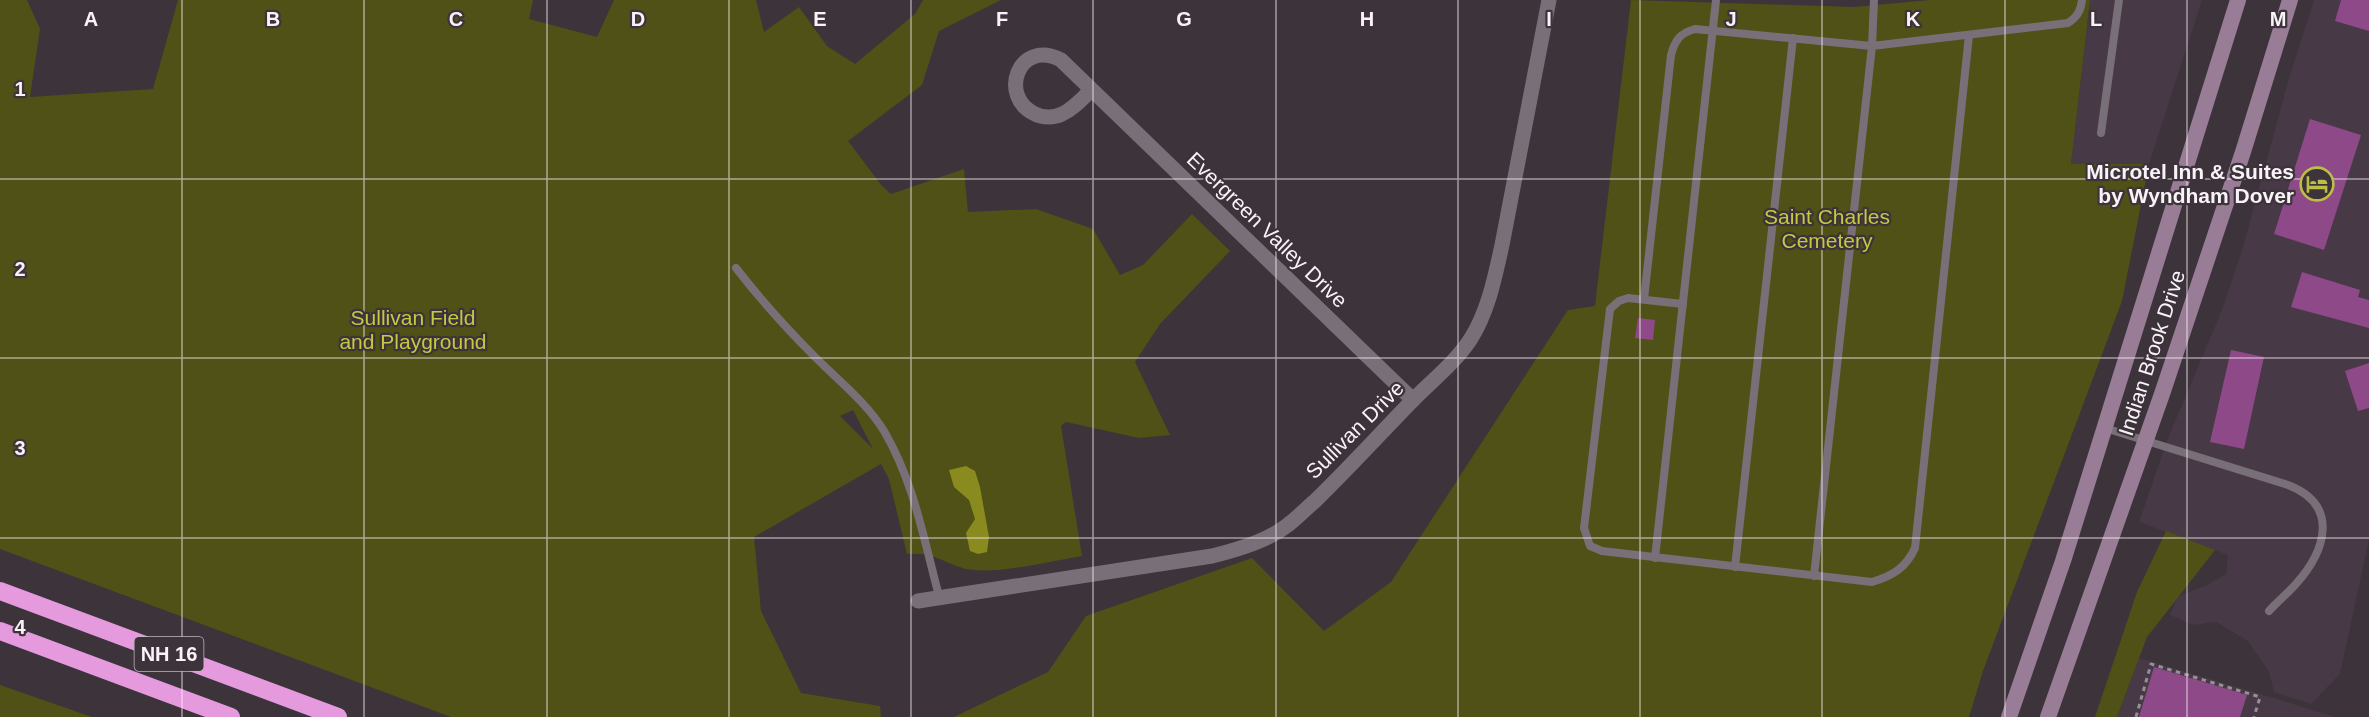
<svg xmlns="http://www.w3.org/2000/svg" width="2369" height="717" viewBox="0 0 2369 717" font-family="Helvetica,sans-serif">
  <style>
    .built { fill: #473946 }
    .green { fill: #505116; fill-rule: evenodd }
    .water { fill: #898b1e }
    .building { fill: #8e4988 }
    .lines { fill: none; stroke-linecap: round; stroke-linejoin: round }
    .path { stroke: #978f96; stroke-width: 3; stroke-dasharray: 4.5 4.5; stroke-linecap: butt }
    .service { stroke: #796f78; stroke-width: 8 }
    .minor { stroke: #796f78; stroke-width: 15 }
    .secondary { stroke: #997c96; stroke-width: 16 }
    .motorway { stroke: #e59add; stroke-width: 18 }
    .grid { fill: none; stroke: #f9f3f8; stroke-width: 1.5; stroke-opacity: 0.55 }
    .labels { text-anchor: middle; stroke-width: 4.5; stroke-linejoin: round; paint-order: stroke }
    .shield { fill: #3c333b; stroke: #c0b9bf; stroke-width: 1.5 }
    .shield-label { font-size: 20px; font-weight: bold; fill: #f9f3f8 }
    .poi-label { font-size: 21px; font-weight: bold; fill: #f9f3f8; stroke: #3c333b; text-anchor: end }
    .park-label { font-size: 21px; fill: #c6c93f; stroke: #3c333b }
    .street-label { font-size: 21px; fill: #f9f3f8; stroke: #3c333b }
    .grid-label { font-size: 20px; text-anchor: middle; font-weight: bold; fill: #f9f3f8; stroke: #3c333b; stroke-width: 4.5; stroke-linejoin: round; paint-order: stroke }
  </style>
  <rect width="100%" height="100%" fill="#3c333b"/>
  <g class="built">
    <polygon points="2090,0 2202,0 2149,164 2071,164"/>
    <polygon points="2314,0 2369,0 2369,540 2340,674 2311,704 2274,692 2269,672 2248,641 2216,622 2193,625 2170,615 2177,597 2207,585 2226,574 2228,555 2139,522 2168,438 2222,310 2243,247 2289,78"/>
    <polygon points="2139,658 2271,697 2335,717 2117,717"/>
  </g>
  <g class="green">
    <path d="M0 0H27L40 29 30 97 153 89 178 0H533L529 19 597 37 614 0H756L764 32 799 7 827 46 855 64 915 14 923 0H1001L939 31 922 85 848 141 882 186 891 194 964 169 968 212 1036 209 1093 229 1120 275 1143 265 1192 214 1230 251 1160 324 1135 362 1170 435 1139 438 1066 422 1061 426 1082 556C1052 561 1003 573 974 570 947 567 938 551 907 554L889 479 881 464 754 537 761 611 801 693 880 706 881 717H451L0 549ZM853 410 872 447V448L840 416Z"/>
    <polygon points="1631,0 1854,7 1930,0 2090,0 2071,164 2149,164 2122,301 1983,671 1969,717 954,717 1048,672 1086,616 1252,558 1324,631 1391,582 1568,310 1595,306"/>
    <polygon points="2166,531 2215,550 2147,637 2117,717 2095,717 2137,592"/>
    <polygon points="0,685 92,717 0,717"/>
  </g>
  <polygon class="water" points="966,466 975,471 980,487 989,537 987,552 978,554 970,551 966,533 975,519 969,500 954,487 949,470"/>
  <g class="building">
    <polygon points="2341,0 2369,0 2369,31 2335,21"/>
    <polygon points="2310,119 2361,135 2324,250 2274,234"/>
    <polygon points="2302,272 2360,290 2358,297 2369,300 2369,328 2291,307"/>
    <polygon points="1638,318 1655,320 1653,340 1635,338"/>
    <polygon points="2231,350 2264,357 2244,449 2210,442"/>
    <polygon points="2369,363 2369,408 2358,411 2345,371"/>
    <polygon points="2154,667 2247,695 2240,717 2139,717"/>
  </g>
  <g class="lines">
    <polyline class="path" points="2136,717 2151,664 2260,697 2254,717"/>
    <g class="service">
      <polyline points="2101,133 2119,0"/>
      <path d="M736 268C760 299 787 329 815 357 838 380 867 403 884 431 914 482 924 540 939 596"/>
      <path d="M1644 299 1671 55C1675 40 1680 33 1695 29L1872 46 2068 23C2077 17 2081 11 2082 0"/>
      <path d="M1683 304 1628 298 1619 301 1610 309 1584 528 1590 546 1602 551 1872 582C1892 576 1906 568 1915 548L1969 35"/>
      <path d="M2105 428 2288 485C2340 505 2326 551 2295 585 2287 594 2277 602 2269 611"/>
      <polyline points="1655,558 1716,0"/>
      <polyline points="1735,567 1793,38"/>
      <polyline points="1814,576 1872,46 1874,0"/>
    </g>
    <g class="minor">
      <path d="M1091 90C1082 99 1073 109 1062 114 1054 118 1043 118 1035 114 998 97 1018 38 1061 60L1413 400"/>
      <path d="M918 601 1212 556C1232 551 1254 545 1272 535 1289 527 1301 513 1315 501 1348 469 1379 435 1410 403 1430 382 1454 364 1470 340 1488 312 1495 277 1502 245L1549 0"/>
    </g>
    <g class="secondary">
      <polyline points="2009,717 2063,561 2238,0"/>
      <polyline points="2048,717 2162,394 2243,152 2290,0"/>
    </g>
    <g class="motorway">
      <polyline points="0,591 338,717"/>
      <polyline points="0,631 231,717"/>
    </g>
  </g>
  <path class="grid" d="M182 0V717M364 0V717M547 0V717M729 0V717M911 0V717M1093 0V717M1276 0V717M1458 0V717M1640 0V717M1822 0V717M2005 0V717M2187 0V717M0 179H2369M0 358H2369M0 538H2369"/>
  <defs>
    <g id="hotel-ring" transform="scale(1.725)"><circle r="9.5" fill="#3c333b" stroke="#bcbf43" stroke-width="1.5"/><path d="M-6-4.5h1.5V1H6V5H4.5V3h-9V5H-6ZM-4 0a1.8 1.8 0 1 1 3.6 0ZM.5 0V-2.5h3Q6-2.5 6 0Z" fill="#bcbf43"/></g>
  </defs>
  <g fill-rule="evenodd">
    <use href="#hotel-ring" x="2317" y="184"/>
  </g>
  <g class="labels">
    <rect class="shield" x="134.5" y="637" width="69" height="34" rx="4.5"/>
    <g class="shield-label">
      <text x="169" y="661">NH 16</text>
    </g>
    <g class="poi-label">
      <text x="2294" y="179">Microtel Inn &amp; Suites<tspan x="2294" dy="24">by Wyndham Dover</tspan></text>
    </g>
    <g class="park-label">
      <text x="1827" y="224">Saint Charles<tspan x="1827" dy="24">Cemetery</tspan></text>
      <text x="413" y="325">Sullivan Field<tspan x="413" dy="24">and Playground</tspan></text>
    </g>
    <g class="street-label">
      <text transform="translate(1267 230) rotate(44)" y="7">Evergreen Valley Drive</text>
      <text transform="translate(2152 353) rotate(-72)" y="7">Indian Brook Drive</text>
      <text transform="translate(1355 430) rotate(-45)" y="7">Sullivan Drive</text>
    </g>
  </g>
  <g class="grid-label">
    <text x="91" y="26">A</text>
    <text x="273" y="26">B</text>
    <text x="456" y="26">C</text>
    <text x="638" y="26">D</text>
    <text x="820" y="26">E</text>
    <text x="1002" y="26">F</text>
    <text x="1184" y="26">G</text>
    <text x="1367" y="26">H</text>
    <text x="1549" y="26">I</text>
    <text x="1731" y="26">J</text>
    <text x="1913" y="26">K</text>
    <text x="2096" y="26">L</text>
    <text x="2278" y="26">M</text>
    <text x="20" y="96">1</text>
    <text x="20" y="276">2</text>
    <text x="20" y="455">3</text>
    <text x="20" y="634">4</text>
  </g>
</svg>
